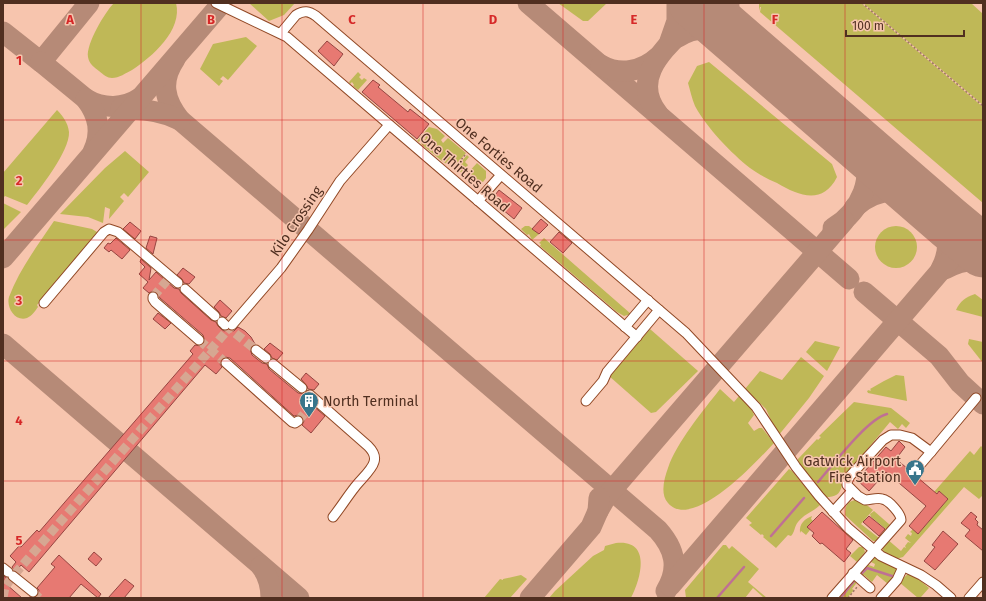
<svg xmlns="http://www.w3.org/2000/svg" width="986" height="601" viewBox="0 0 986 601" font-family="'Fira Sans',sans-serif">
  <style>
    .green { fill: #bfb857 }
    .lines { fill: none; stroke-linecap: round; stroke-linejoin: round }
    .stream { stroke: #bf7094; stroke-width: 2.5 }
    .taxiway { stroke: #b68a77; stroke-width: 21 }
    .runway { stroke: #b68a77; stroke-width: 53 }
    .building { fill: #e77972; stroke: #964541 }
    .minor-tunnel { stroke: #d6a792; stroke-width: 9; stroke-dasharray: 9 4.5; stroke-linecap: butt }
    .minor-casing { stroke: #914825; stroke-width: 11 }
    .path { stroke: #9d7461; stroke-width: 1.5; stroke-dasharray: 2 2; stroke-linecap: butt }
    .minor { stroke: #fff; stroke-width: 9 }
    .grid { fill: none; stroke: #d62828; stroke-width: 1; stroke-opacity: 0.55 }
    .labels { text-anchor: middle; stroke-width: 3; stroke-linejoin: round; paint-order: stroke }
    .street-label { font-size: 14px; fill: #502f20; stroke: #f7c5ae }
    .poi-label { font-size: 14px; fill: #502f20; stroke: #f7c5ae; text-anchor: start }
    .grid-label { font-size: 13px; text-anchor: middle; font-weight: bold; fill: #d62828; stroke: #f7c5ae; stroke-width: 3; stroke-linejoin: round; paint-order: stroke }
  </style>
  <rect width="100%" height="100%" fill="#f7c5ae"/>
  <g class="green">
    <path d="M114 3H176C183 30 152 57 132 70 126 73 119 78 112 78 107 78 104 75 99 71 95 68 89 64 88 57 86 44 105 12 114 3Z"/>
    <polygon points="249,3 295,3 284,15 269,21"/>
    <polygon points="558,3 607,3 588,21 583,21"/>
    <polygon points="759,3 861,3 983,107 983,203 760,12 761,7 760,7 759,11"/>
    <polygon points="863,3 971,3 983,14 983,105"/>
    <polygon points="246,37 257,46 228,80 223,76 220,79 223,81 219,86 200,69 213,44"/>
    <path d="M709 62 832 164 837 177C823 205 799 196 777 183 768 179 758 174 750 168 732 154 706 127 695 106 692 99 690 90 688 83L697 66Z"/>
    <polygon points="358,72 361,75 359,77 362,80 364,78 367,80 358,90 353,86 354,85 352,82 350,84 349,82"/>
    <path d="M57 110C63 116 68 123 69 132 70 151 39 190 27 205L5 196 3 198V173Z"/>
    <polygon points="429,127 437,129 445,136 441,140 443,143 448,138 466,153 453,168 442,161 421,144 426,138 424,136 419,142 417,141"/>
    <polygon points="125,151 149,172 128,197 124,193 120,197 124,201 109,219 110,209 105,207 103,223 88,217 60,214 105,168"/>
    <polygon points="467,155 469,157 465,162 468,165 462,173 455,169"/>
    <polygon points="477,163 486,171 486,178 483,182 466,175"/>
    <polygon points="3,203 21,212 3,230"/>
    <path d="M54 221 92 229 97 232V235L37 305 38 307C35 311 32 316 27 318 15 322 6 307 9 297 19 270 38 245 54 221Z"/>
    <circle cx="896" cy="247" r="21"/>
    <polygon points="525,226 529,226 539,234 532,240 529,234 527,235 521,229"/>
    <polygon points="544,238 631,314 624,316 617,312 540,246 541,244 539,243"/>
    <path d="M975 294 983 300V317L956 310C960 301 966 297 975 294Z"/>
    <polygon points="650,329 698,371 656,412 651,413 609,376"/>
    <polygon points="969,339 983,342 983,363 968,344"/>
    <polygon points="815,341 840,347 827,371 806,352"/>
    <polygon points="801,357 824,376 809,398 778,436 766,409 745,389 760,371 782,380"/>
    <polygon points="896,375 904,376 907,401 868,393 867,391 869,390 870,391 871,390 870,389 884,381"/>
    <path d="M720 389 734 402 739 396 751 408 754 415 748 423 754 431 759 428H762L774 443C758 460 693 532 668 503 660 494 664 479 668 468 677 442 702 412 720 389Z"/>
    <path d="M854 402 891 408 910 423 906 428 902 424 898 429 890 422 840 482 842 485C840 495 835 497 826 497L798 462V459L817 439 818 440 821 437 819 436Z"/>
    <polygon points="981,446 983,448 983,495 979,499 964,487 903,557 896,559 884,553 882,547 887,539 901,551 904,547 906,548 905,546 908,542 911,543 905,538 908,534 911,536 912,533 910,532 913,529 918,534 948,499 939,491 937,493 934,492 970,451 974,455"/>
    <path d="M789 469 792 471 820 505C813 512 804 514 798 522 794 527 795 532 791 536L788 535 776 548 763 537 764 536 762 534 761 535 749 525 752 523 746 518Z"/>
    <path d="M855 500 863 502 873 510 861 524 879 538 876 541H873L845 515C845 508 846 502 855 500Z"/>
    <polygon points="874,511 890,525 887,530 871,517 870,514"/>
    <path d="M812 516 811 519 813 521 807 527 810 530 806 535 801 531 800 533C799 523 805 519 812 516Z"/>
    <path d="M616 543C652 539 641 579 631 598H549L555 591 593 556 604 550 605 546Z"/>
    <polygon points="723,545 726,545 729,549 732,546 759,569 748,582 767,598 764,598 753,588 745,598 686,598 685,590"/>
    <polygon points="859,547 863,547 865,552 857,562 850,556"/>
    <polygon points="876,557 896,568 896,574 888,584 877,575 872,582 864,575 861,577 858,574 866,564 874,567 875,564 869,561"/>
    <polygon points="909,573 915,576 929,588 921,597 922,598 918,598 899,582"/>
    <polygon points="521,575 527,579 510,598 484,598 500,579 503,580 503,579"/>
    <polygon points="855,578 858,581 852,589 854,590 847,598 838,598"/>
  </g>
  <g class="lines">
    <g class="stream">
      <path d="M818 482C832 466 867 419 887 414"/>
      <polyline points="771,536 804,498"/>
      <polyline points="860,575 867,568 892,576"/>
      <polyline points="842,596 855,580"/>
      <polyline points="717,598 744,567"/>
    </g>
    <g class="taxiway">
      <polyline points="528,3 849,279"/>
      <path d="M729 3C728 18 733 32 743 44"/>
      <polyline points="3,32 41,62 89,3"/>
      <path d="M678 37C704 21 726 31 747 49"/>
      <polyline points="670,41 677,21 677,3"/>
      <path d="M175 59C160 81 164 100 180 120L658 530C675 549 680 568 666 591"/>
      <path d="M41 62 86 99C103 109 124 109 140 98"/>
      <path d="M601 65C620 76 643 71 658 57"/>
      <path d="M86 99C99 116 102 133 93 152"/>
      <path d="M121 108C143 110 160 110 180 120"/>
      <path d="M658 114C632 81 659 54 682 31 692 22 702 12 711 3"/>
      <path d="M855 207C902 164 969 217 941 269"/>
      <polyline points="937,212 957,228 983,235"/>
      <path d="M833 228C860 212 878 176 859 147 855 142 850 138 846 134"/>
      <polyline points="3,258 222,3"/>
      <path d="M945 269C957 262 970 259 983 261"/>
      <polyline points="864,292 939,356 960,383 983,404"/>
      <polyline points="3,344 299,598"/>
      <polyline points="598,511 606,497 844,221"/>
      <path d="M261 566C268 575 271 586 271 598"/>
      <polyline points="670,586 955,254 973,242 983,240"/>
      <polyline points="530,598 591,527 598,511 599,498"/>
    </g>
    <polyline class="runway" points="695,3 949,223 983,251"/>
  </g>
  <g class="building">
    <polygon points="327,41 343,54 334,66 318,51"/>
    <polygon points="373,80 380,85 378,87 408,112 410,109 429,124 417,139 362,92"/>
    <polygon points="499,190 522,208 514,219 491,200"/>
    <polygon points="541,219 548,225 539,234 532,229"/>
    <polygon points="130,222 141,231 135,239 123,229"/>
    <polygon points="559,232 572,243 563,253 550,242"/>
    <polygon points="150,236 157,238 153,254 146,248"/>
    <polygon points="116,238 130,250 122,259 111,250 109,252 104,248 108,243 110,244"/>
    <polygon points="141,259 151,268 149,280 156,272 174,288 179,289 181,293 211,320 216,322 218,326 221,329 224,331 228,330 234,331 238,327 245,331 251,337 255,344 250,349 252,355 262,363 267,364 269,369 298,393 304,394 306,400 325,416 311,433 302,425 304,421 303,417 298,415 294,416 230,358 225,357 221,359 220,364 222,367 216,374 205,365 29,572 21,565 16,571 14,570 12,567 16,562 10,556 19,546 21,547 37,530 39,532 193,354 190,351 195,345 201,346 205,342 203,335 160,298 156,292 153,291 149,293 143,288 148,282 139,274 145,267 140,262"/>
    <polygon points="183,268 195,277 189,284 184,283 182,279 177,275"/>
    <polygon points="220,300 232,311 226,318 221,316 219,312 214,307"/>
    <polygon points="158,313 171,323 165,329 153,319"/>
    <polygon points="270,343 283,353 277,360 272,358 270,354 264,349"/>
    <polygon points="306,373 319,384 314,390 308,389 307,386 301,379"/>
    <polygon points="899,441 905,447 896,459 908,469 907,472 909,477 912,479 917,477 937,494 939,491 948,499 918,534 909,526 926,506 886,472 869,491 857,480 886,447 891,451"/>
    <polygon points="822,512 853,540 846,549 851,553 844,562 822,543 820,544 812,536 814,533 807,527"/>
    <polygon points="971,512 977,517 975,519 978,522 977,525 983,530 983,551 965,536 970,530 961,523"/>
    <polygon points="869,516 885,529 879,536 863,522"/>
    <polygon points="943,531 958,544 935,570 924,561 935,547 932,545"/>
    <polygon points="94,552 102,559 96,566 88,559"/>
    <polygon points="59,555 101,594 98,598 81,584 69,598 28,598 29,597 35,598 38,595 39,590 37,588 55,567 51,564"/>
    <polygon points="4,576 9,580 6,584 22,598 3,598"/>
    <polygon points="125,579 134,586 124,598 108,598"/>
  </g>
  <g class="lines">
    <g class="minor-tunnel">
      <polyline points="153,297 169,278"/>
      <polyline points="225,325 256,350"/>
      <polyline points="199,340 226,363"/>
      <polyline points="298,421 314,402"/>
      <polyline points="33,592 39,598"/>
      <polyline points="3,598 5,587 13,576 232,325"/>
    </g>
    <g class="minor-casing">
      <g id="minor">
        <polyline points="216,3 287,37 637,337"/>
        <path d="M281 33 296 15C304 10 309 11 316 16L686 333 756 407 796 467 819 496 848 528 881 556 921 575 936 585 951 598"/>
        <polyline points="478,201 501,175"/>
        <polyline points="185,289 215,316"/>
        <polyline points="153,297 153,299 155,302 199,340"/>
        <polyline points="44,303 104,232 109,229 118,232 178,283"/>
        <polyline points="222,322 225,325"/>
        <polyline points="232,325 281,268 308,230 340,181 389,125"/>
        <polyline points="625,327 648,300"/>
        <polyline points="256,350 266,358"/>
        <polyline points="226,363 292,422 295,423 298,421"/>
        <polyline points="273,364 302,388"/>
        <path d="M310 395 368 446C372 450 376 456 374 462 372 470 360 480 355 487 347 497 341 507 333 517"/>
        <polyline points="586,401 603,381 607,372 659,310"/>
        <polyline points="913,473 931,452"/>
        <polyline points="833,512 852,491"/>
        <polyline points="3,568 8,572"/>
        <polyline points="853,573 870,588"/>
        <polyline points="13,576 33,592"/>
        <path d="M832 598 901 520C901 514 889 500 882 499 877 497 871 500 865 500L858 496 847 485V482L850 476 883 440 891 435H900L912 438 931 452 976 398"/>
        <polyline points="881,598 897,580 903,567"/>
        <polyline points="969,598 983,582"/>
      </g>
    </g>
    <g class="path">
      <polyline points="862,3 983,106"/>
      <polyline points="454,169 465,155"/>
      <polyline points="848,598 857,587"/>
    </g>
    <use href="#minor" class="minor"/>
  </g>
  <path class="grid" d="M141 3V598M282 3V598M423 3V598M563 3V598M704 3V598M845 3V598M3 120H983M3 240H983M3 361H983M3 481H983"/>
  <defs>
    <g id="building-pin" transform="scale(1)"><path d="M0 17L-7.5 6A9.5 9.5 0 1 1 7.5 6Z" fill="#38758b" stroke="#f7c5ae"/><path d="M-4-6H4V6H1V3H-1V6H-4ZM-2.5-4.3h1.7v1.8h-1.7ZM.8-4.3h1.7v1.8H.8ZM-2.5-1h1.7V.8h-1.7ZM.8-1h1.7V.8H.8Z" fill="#fff"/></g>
    <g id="civic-pin" transform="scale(1)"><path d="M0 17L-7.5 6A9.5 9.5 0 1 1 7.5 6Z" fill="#38758b" stroke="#f7c5ae"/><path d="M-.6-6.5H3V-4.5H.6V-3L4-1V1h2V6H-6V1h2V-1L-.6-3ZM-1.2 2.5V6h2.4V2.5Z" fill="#fff"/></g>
  </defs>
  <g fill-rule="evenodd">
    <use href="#building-pin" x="309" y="401"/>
    <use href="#civic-pin" x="915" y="469"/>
  </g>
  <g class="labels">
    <g class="street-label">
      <text transform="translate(499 155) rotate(40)" y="5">One Forties Road</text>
      <text transform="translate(465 172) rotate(41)" y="5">One Thirties Road</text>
      <text transform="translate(296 221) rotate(-56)" y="5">Kilo Crossing</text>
    </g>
    <g class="poi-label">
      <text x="323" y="406">North Terminal</text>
      <text x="901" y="466" text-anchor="end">Gatwick Airport<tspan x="901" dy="16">Fire Station</tspan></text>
    </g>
  </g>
  <g class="grid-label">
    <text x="70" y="24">A</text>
    <text x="211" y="24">B</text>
    <text x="352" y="24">C</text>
    <text x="493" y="24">D</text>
    <text x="634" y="24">E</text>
    <text x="775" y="24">F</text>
    <text x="19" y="65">1</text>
    <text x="19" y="185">2</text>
    <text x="19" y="305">3</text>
    <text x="19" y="425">4</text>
    <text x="19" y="545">5</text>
  </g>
  <rect width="986" height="601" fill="none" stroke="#502f20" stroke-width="8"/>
  <path d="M846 30v6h118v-6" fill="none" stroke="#502f20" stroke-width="2"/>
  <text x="852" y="30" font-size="12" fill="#502f20" stroke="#f7c5ae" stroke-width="3" paint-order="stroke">100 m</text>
</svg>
